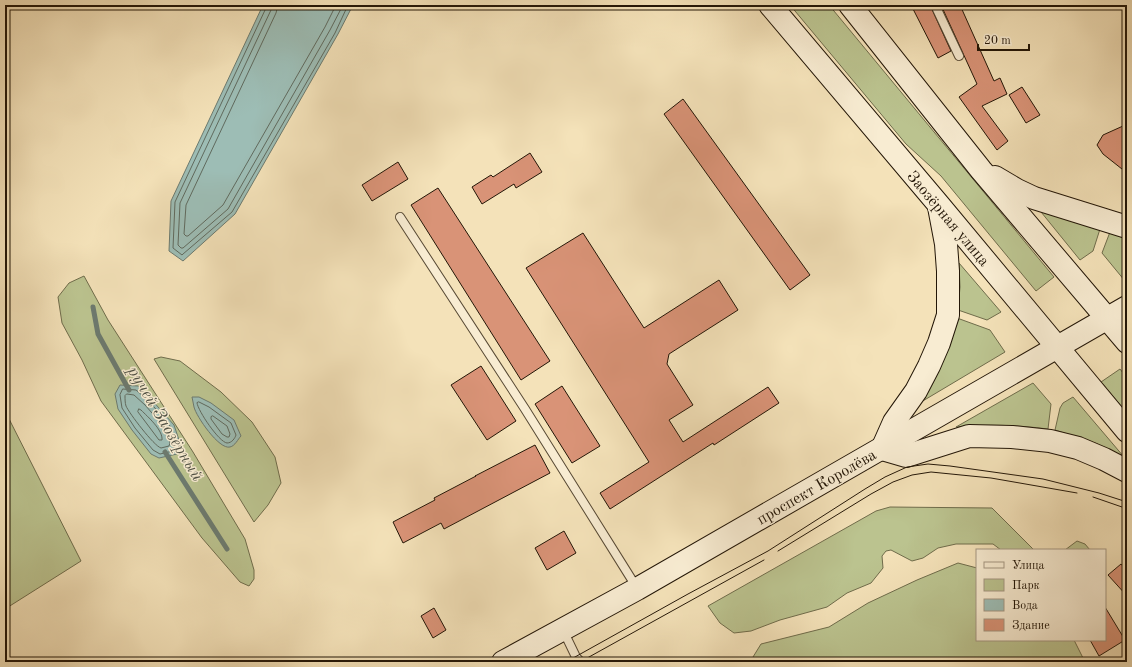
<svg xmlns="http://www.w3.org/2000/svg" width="1132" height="667" viewBox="0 0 1132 667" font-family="'Old Standard TT',serif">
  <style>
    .green { fill: #bbc38f; stroke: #6f6c4b }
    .water { fill: #9dbdb5; stroke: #6c7a6f }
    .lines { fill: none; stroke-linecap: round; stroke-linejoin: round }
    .shore { stroke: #606a5e; stroke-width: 1 }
    .stream { stroke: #6c7a6f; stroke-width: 5 }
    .building { fill: #d99377; stroke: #231607 }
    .lane-casing { stroke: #574934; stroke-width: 10 }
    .secondary-casing { stroke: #231607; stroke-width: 24 }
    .lane { stroke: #f8ecd2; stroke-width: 8 }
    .secondary { stroke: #f8ecd2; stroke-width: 22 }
    .tram { stroke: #231607; stroke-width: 1 }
    .labels { text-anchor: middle; stroke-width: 3; stroke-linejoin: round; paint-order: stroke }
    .street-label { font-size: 16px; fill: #231607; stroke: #f8ecd2 }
    .water-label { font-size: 17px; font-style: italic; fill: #4e5044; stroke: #f8ecd2 }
  </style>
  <rect width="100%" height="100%" fill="#f4e2b9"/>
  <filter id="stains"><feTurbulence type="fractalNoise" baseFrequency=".005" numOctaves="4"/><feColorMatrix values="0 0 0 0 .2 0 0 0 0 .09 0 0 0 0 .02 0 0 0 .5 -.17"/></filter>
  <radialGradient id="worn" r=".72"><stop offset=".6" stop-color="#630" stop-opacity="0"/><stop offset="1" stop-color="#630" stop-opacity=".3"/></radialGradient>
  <g class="green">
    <polygon points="790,5 829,5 1054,277 1036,291 941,176 906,144"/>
    <polygon points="1037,207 1100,229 1093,251 1080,260"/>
    <polygon points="1110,232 1127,238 1127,280 1125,281 1102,253"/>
    <polygon points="959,263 1001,312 987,320 958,310 960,287"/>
    <polygon points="84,276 108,320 193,452 245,539 254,570 254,579 249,586 240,582 202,538 101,401 82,360 62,323 58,297 69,283"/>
    <polygon points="957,318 990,330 1005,352 911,408"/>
    <polygon points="161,357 180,361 221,392 252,422 275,457 281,483 268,505 254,522 154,359"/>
    <polygon points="1120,369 1127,378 1127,413 1101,382"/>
    <path d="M1033 383 1051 404 1048 429C1017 425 987 424 956 427Z"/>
    <polygon points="1073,397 1124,457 1095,443 1055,430 1060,408 1063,403"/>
    <polygon points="5,411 81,561 5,609"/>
    <polygon points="890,507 992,508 1034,550 1001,550 993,544 956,544 938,548 923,558 912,561 891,550 886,551 882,556 883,568 871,583 847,593 827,607 780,620 751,631 734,633 720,623 708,606 876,511"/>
    <polygon points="1077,541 1085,544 1090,550 1065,550"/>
    <polygon points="958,563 977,568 977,640 1074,640 1085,662 755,662 753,657 761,644 829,627 868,603 917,580"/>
  </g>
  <g class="water">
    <polygon points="263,5 353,5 338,34 235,214 183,261 169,251 171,201"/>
    <polygon points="120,385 138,386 151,399 174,425 180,443 177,454 159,458 151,454 132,430 118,409 115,394"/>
    <path d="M192 397H199L211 403 234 420 241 436C238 439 235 446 230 447 219 450 196 416 194 407 193 404 193 400 192 397Z"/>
  </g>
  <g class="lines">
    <g class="shore">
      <polyline points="267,5 266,8 175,202 173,248 182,255 183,254 232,212 335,33 348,5"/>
      <polyline points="272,5 271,10 180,203 178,245 181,248 183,248 228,209 330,30 343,5"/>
      <polyline points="278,5 276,13 186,205 184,234 186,236 188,236 223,205 325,27 336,5"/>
      <polygon points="123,389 136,390 149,401 170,426 175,443 173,451 160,454 153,450 135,428 122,408 120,395"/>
      <path d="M127 394 134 395 145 405 166 429 170 443 169 446 161 448C154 446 129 413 126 406 125 403 125 399 125 396Z"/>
      <path d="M199 402 209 407 231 423 236 435C235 438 232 443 227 443 219 442 198 411 197 403Z"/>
      <path d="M139 409 141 410C148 417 163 430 162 440H159L138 412Z"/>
      <polygon points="213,416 227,426 230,434 229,437 227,437 222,434 211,419 211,417"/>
    </g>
    <g class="stream">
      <polyline points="93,307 98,334 129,390"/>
      <polyline points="165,452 227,549"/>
    </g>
  </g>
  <g class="building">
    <polygon points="911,5 930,5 951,51 938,58"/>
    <polygon points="941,5 960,5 994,81 1000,78 1007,94 982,106 1008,141 997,150 959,97 977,84"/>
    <polygon points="1022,87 1040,115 1026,123 1009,95"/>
    <polygon points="683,99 810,275 790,290 664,114"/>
    <polygon points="1123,126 1127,135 1127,173 1103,154 1097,145 1103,135"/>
    <polygon points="530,153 542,172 516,188 514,184 482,204 472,187 491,175 493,177"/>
    <polygon points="398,162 408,179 372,201 362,185"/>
    <polygon points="438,188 550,361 521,380 411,205"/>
    <polygon points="583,233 644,328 719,280 738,310 669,354 667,364 693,405 669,420 683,442 768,387 779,403 714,445 713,443 610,509 600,493 649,462 526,268"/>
    <polygon points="481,366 516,421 487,440 451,385"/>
    <polygon points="562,386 600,446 572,463 535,404"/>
    <polygon points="535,445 550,473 444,529 441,523 403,543 393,522 435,500 434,498 476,476 475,476"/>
    <polygon points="564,531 576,553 547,570 535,548"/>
    <polygon points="1121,564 1127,571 1127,596 1108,575"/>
    <polygon points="1105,607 1125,640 1099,656 1090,640 1105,640"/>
    <polygon points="434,608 446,630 433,638 421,616"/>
  </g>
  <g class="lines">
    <g class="lane-casing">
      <g id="lane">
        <polyline points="935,5 959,56"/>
        <polyline points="400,217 525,409 637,588"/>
        <polyline points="563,630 576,657 581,662"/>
      </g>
    </g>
    <g class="secondary-casing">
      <g id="secondary">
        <polyline points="770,5 939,205 1127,431"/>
        <polyline points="850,5 981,170 1127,342"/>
        <polyline points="995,177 1017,190 1034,198 1127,227"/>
        <polyline points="882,449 894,422 916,391 929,366 939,343 948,315 948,271 946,244 939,207"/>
        <polyline points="882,449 906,456 969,436 1012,437 1050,441 1078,448 1104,459 1127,471"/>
        <polyline points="503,662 637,589 1127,307"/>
      </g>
    </g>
    <use href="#lane" class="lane"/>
    <use href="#secondary" class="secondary"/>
    <g class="tram">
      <polyline points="1093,497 1122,507 1127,510"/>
      <polyline points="778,551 871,494 893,482 912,475 931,472 991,478 1077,493"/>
      <polyline points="566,662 688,594 768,551 865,489 885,477 907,467 928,464 950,466 1043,479 1099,493 1127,502"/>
      <polyline points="580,662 764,560"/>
    </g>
  </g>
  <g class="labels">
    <g class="street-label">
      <text transform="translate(949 218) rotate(50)" y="6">Заозёрная улица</text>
      <text transform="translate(816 486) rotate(-30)" y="6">проспект Королёва</text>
    </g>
    <g class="water-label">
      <text transform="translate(166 423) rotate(59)" y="6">ручей Заозёрный</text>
    </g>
  </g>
  <rect width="1132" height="667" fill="none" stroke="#f4e2b9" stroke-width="20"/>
  <rect x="6" y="6" width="1120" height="655" fill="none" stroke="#231607" stroke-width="2"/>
  <rect x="10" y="10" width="1112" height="647" fill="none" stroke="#231607"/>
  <rect x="976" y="549" width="130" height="92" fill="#f8ecd2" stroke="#a39681"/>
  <rect x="984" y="562" width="20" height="6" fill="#f8ecd2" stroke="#a39681"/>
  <text x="1012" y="569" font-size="12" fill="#231607">Улица</text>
  <rect x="984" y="579" width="20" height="12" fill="#bbc38f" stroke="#a39681"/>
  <text x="1012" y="589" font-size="12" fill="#231607">Парк</text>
  <rect x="984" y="599" width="20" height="12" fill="#9dbdb5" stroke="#a39681"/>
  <text x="1012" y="609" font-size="12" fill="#231607">Вода</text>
  <rect x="984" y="619" width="20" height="12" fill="#d99377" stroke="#a39681"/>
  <text x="1012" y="629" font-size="12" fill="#231607">Здание</text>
  <path d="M978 44v6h51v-6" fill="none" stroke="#231607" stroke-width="2"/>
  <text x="984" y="44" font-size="12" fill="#231607" stroke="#f8ecd2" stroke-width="3" paint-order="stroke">20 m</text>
  <rect width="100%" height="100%" filter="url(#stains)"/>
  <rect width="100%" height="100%" fill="url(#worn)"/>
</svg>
